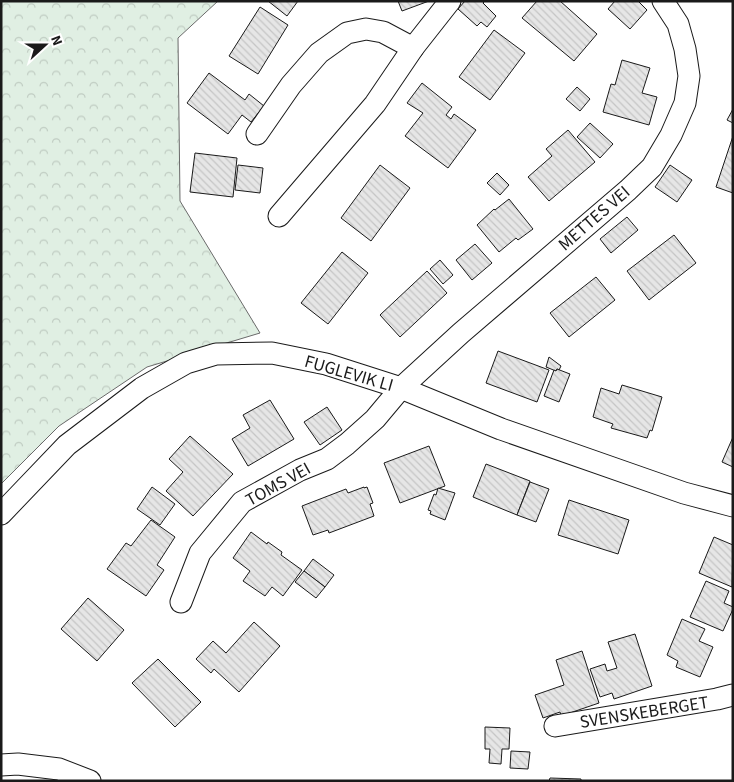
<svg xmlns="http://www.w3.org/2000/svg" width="734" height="782" viewBox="0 0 734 782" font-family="'Source Sans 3',sans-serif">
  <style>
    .forest { fill: url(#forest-crowns); stroke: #6a6a6a }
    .building { fill: url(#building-back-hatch); stroke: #1a1a1a }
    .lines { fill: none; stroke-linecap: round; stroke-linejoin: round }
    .minor-casing { stroke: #1a1a1a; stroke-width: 23 }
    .minor { stroke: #fff; stroke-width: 21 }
    .labels { text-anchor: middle; stroke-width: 4; stroke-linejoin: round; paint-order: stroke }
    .street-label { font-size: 18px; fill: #1a1a1a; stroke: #fff }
  </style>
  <defs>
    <pattern id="forest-crowns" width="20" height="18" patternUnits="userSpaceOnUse" patternTransform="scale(1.25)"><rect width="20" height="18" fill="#e0efe3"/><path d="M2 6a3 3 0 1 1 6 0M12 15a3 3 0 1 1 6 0" fill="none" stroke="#c0ccc2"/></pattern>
    <pattern id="building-back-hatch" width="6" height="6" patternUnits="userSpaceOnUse" patternTransform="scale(1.25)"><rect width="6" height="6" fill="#e6e6e6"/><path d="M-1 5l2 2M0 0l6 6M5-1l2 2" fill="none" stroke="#c5c5c5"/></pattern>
  </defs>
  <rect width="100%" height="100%" fill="#fff"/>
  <polygon class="forest" points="1,1 218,1 178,38 180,201 260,333 147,367 59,426 1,484"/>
  <g class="building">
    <polygon points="268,1 298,1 287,16"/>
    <polygon points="398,1 429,1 402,11"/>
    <polygon points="465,1 485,1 483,3 496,16 487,27 481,22 477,26 458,9"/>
    <polygon points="537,1 560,1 597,34 574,61 522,18"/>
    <polygon points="615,1 638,1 647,10 630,29 608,9"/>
    <polygon points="260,7 288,25 258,74 229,56"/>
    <polygon points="494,30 525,53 490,100 459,77"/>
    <polygon points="622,60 650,68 642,93 657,97 649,125 603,112 611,84 615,85"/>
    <polygon points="209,73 245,100 249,94 264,106 251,122 242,115 228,134 187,103"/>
    <polygon points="422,83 452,107 446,115 451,119 454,114 476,130 448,168 405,136 423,113 407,103"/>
    <polygon points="577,87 590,99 580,111 566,99"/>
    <polygon points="733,109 733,123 727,120"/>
    <polygon points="590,123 613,144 600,158 577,137"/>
    <polygon points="568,130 595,162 549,201 528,177 552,156 546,149"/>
    <polygon points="733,136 733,193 716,187"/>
    <polygon points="195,153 237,158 233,197 190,192"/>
    <polygon points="238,165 263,168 260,193 235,190"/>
    <polygon points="380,165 410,188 371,241 341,218"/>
    <polygon points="670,165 692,180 677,202 655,187"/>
    <polygon points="497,173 509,185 500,195 487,183"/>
    <polygon points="509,199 533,229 518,240 516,238 499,252 477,225 494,209 495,210"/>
    <polygon points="627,217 638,230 611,253 600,239"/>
    <polygon points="674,235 696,263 649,300 627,271"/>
    <polygon points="475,244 492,263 472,280 456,260"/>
    <polygon points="342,252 368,273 328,324 301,303"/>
    <polygon points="440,260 453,275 443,284 430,269"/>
    <polygon points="427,271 447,293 400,337 380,315"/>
    <polygon points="596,277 615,300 569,337 550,313"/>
    <polygon points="498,351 549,370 537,402 486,383"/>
    <polygon points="549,357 561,366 559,370 557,369 556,371 546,367"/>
    <polygon points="557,369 570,374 559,402 544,396 554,370 556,371"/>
    <polygon points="622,385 662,397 652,431 650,430 647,438 611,428 613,424 593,417 601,388 619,394"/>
    <polygon points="270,400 294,439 248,466 232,439 250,428 243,415"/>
    <polygon points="327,407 342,430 320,445 304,422"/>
    <polygon points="190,436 233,474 193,516 166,491 183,472 169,459"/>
    <polygon points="733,437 733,467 722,462"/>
    <polygon points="429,446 445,486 400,503 384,463"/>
    <polygon points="486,464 530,481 517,515 473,497"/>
    <polygon points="530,482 549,489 536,522 517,515"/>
    <polygon points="152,487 175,504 160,525 137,509"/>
    <polygon points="364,487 364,488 367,487 373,503 370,504 374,516 329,533 328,530 313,535 302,506 346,489 348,493"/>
    <polygon points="438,488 455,493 445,520 430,514 431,511 428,510 434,494 436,495"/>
    <polygon points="569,500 629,520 618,554 558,535"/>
    <polygon points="151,520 175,537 157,565 164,570 146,596 107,569 126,543 131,546"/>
    <polygon points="251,532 267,544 268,542 282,552 281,555 302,570 283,596 272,587 265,596 243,581 250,571 233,558"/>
    <polygon points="714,537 733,545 732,587 699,573"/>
    <polygon points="313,559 334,575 325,587 304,571"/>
    <polygon points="304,571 325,587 316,598 295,582"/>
    <polygon points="706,581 729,591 724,603 733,607 733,609 723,631 690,617"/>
    <polygon points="88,598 124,630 97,661 61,629"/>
    <polygon points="682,619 705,629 699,641 713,647 700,677 676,667 678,661 667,655"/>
    <polygon points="254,622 280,646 239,692 214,669 211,673 196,659 213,641 226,653"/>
    <polygon points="635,634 652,686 614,699 612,693 600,697 590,669 605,664 607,671 617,668 608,642"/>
    <polygon points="582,651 599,703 561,716 560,712 543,718 535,695 564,685 556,660"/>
    <polygon points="158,659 201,702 175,727 132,683"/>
    <polygon points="485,727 510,728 509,749 502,749 501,764 489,763 490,749 485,749"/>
    <polygon points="511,751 530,752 528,769 510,768"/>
    <polygon points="550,778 581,779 581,781 549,781"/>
  </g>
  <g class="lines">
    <g class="minor-casing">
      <g id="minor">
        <polyline points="257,134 291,85 319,53 347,33 366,29 383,32 413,48"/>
        <polyline points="279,216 375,104 413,48 450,1"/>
        <polyline points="1,514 67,445 142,388 186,363 216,354 272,353 326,364 401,388 501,429 684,493 733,506"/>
        <polyline points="181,602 200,553 242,502 300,470 327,459 347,444 375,419 401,388 461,333 628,190 652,167 671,135 685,103 689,76 685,49 678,24 663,1"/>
        <polyline points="555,726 717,699 733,695"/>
        <polyline points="1,765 18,764 59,769 90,781"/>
      </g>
    </g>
    <use href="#minor" class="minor"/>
  </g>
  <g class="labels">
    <g class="street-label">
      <text transform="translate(594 218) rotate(-41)" y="6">METTES VEI</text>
      <text transform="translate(349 373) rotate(16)" y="6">FUGLEVIK LI</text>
      <text transform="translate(278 484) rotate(-29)" y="6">TOMS VEI</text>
      <text transform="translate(644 712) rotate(-9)" y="6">SVENSKEBERGET</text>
    </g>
  </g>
  <rect width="734" height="782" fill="none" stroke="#1a1a1a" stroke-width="5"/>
  <g transform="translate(45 45) rotate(69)" stroke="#ffffff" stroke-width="4" paint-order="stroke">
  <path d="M0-4L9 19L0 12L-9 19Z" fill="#1a1a1a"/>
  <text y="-8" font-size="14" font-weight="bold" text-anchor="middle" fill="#1a1a1a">N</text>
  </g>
</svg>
